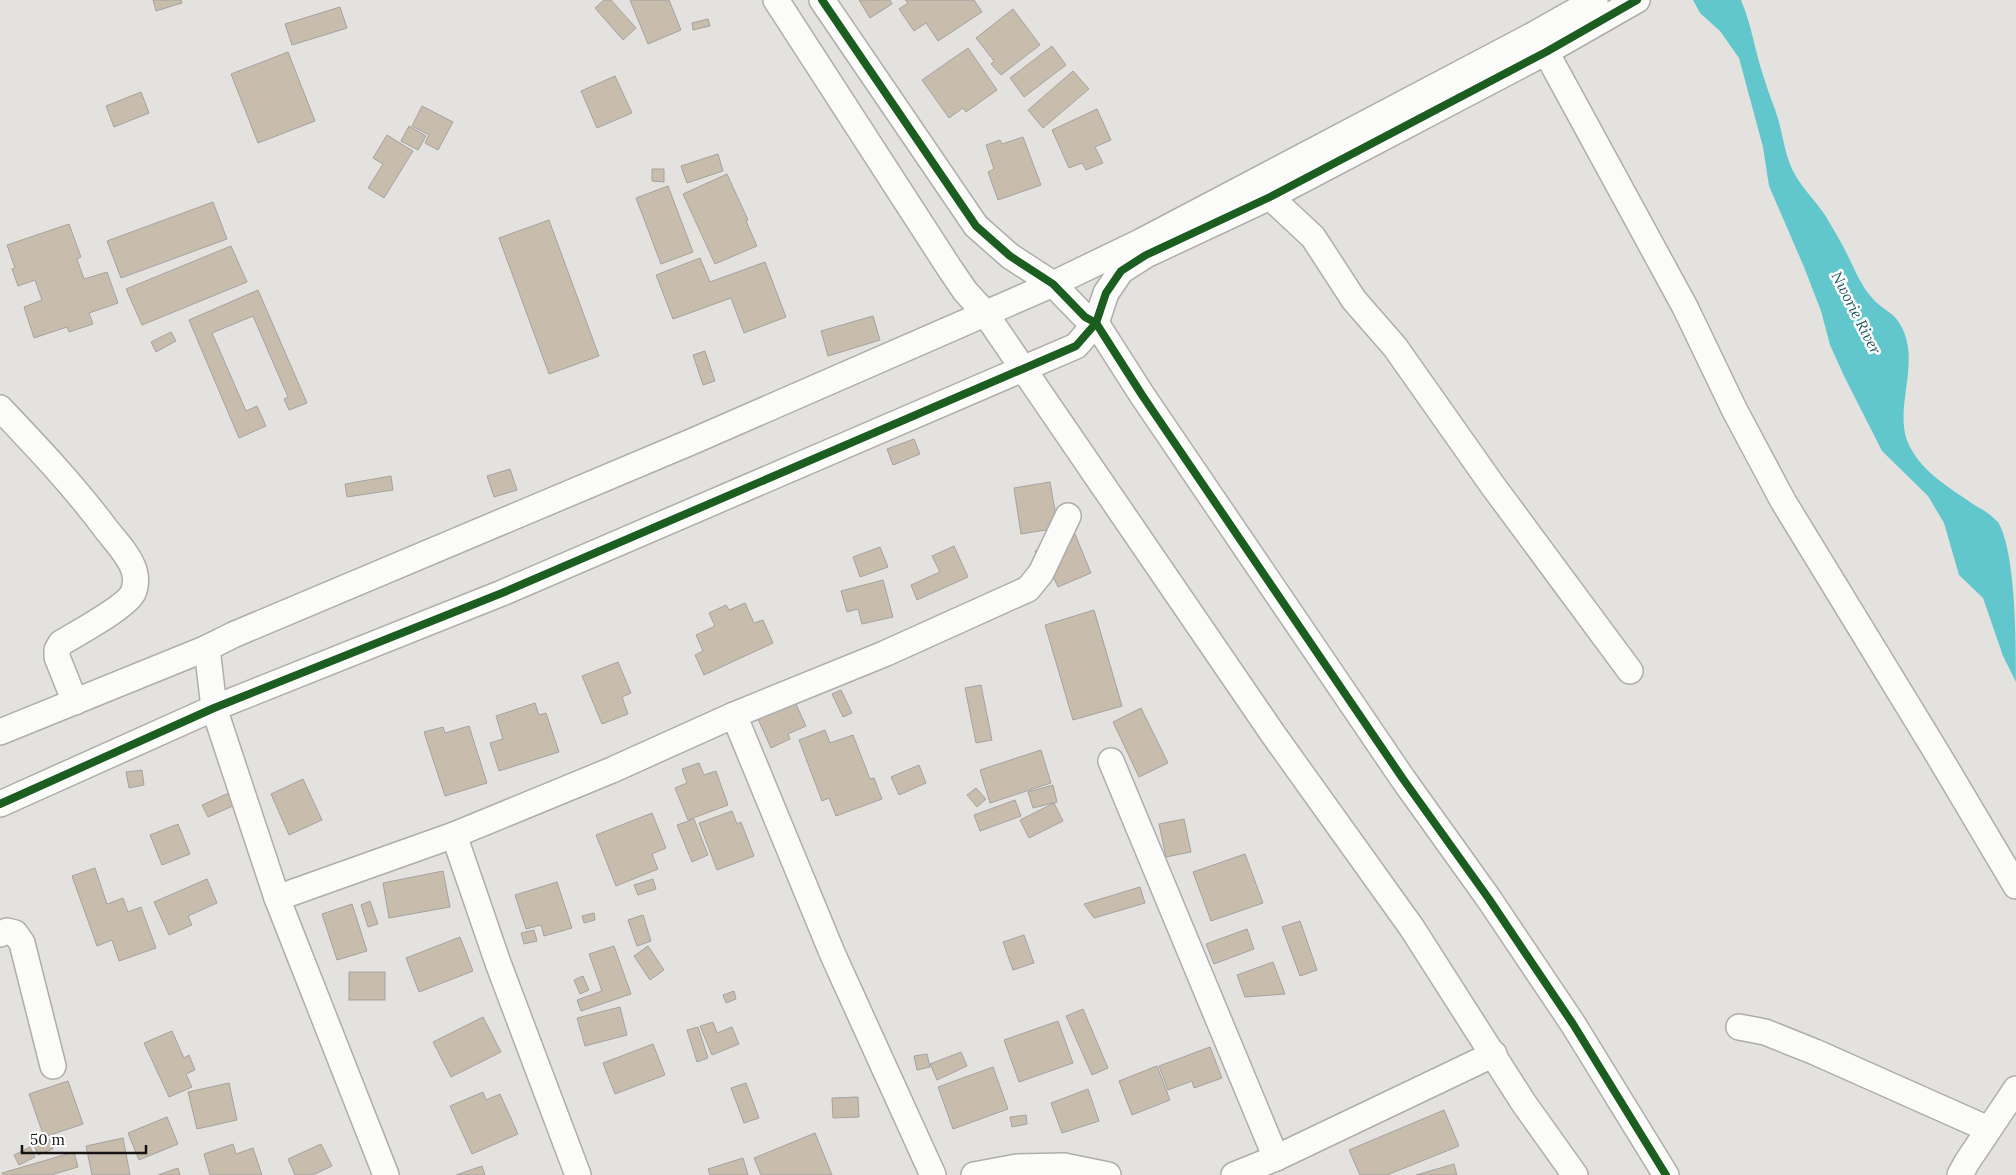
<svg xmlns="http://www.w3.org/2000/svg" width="2016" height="1175" viewBox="0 0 2016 1175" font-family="Lora,serif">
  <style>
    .water { fill: #61c7cd }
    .building { fill: #c8bcad; stroke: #a4a2a0 }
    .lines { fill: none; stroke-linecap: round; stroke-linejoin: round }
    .minor-casing { stroke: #afadab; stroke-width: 28 }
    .minor { stroke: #fbfbfa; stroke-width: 25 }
    .cycleway-casing { stroke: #fff; stroke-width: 11 }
    .cycleway { stroke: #1b5e20; stroke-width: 8 }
    .labels { text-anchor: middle; stroke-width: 5; stroke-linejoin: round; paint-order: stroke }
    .water-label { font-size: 15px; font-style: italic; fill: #1e565b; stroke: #fff }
  </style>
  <rect width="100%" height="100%" fill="#e4e2df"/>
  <path class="water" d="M1693 0H1741C1752 26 1755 52 1764 78 1768 93 1775 107 1779 122 1783 138 1786 157 1793 171 1801 187 1815 200 1825 215 1832 227 1840 240 1846 252 1854 268 1861 286 1873 299 1886 313 1896 312 1904 332 1919 369 1892 413 1910 447 1923 473 1953 490 1976 506 1984 510 1992 516 1998 522 2016 552 2016 643 2016 682L2003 656 1983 598 1959 575 1944 523 1928 496 1882 451 1844 376 1830 345 1821 311 1804 267 1769 186 1763 147 1739 58 1720 31 1700 13Z"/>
  <g class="building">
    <polygon points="153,0 181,0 182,3 156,11"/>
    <polygon points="604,0 611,0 636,28 623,40 595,8"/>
    <polygon points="630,0 669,0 681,30 648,44"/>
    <polygon points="859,0 890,0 892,4 870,18"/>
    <polygon points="905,0 974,0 982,12 938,41 926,23 914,31 899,9 908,3"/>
    <polygon points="340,7 347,28 292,45 285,24"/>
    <polygon points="1013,9 1040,45 1001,75 991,64 994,61 976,38"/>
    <polygon points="708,19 710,26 693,30 692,23"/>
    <polygon points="1052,46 1066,65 1024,97 1010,78"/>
    <polygon points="968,48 997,90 966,112 963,108 949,118 922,80"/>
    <polygon points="288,52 315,121 258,143 231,74"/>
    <polygon points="1073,71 1089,89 1043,128 1028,110"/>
    <polygon points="615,76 632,113 597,128 581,91"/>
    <polygon points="141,92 149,113 114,127 106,106"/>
    <polygon points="422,106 453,122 438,150 425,143 429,135 412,126"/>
    <polygon points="1097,109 1111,140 1095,147 1103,163 1086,170 1082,163 1069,168 1052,130"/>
    <polygon points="409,126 426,136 418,150 401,141"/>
    <polygon points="387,135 413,151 384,198 368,188 383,164 373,158"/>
    <polygon points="1023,137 1041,185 998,200 988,172 994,169 986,145 1000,140 1002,144"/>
    <polygon points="718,154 723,171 687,183 681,166"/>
    <polygon points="652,169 664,169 664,182 652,181"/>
    <polygon points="727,174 748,220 746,221 757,246 715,264 683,194"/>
    <polygon points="668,186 693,252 661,264 636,198"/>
    <polygon points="213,202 227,239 121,278 107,241"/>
    <polygon points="549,220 599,356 549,374 499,238"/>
    <polygon points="69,224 81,257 77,259 84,279 107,272 118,303 89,313 93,324 69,332 67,327 34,338 24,307 42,300 35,280 18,286 12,269 15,268 7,245"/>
    <polygon points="231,246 247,282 142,325 126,289"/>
    <polygon points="700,258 710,282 765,262 786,317 744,333 731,298 673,319 656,275"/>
    <polygon points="258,290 307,403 289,410 284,399 288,397 253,316 212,333 246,411 257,406 266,426 239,438 189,320"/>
    <polygon points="873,316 880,340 828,356 821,331"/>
    <polygon points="171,332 176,341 156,352 151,342"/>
    <polygon points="705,351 715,381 703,385 693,355"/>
    <polygon points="914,439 920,454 893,465 887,449"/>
    <polygon points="510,469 517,490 494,497 487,476"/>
    <polygon points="391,476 393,490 347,497 345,484"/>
    <polygon points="1050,482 1058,528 1021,534 1014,488"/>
    <polygon points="1075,534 1091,573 1058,587 1052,574 1046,576 1035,551"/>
    <polygon points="954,546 968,577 917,600 911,585 940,572 932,556"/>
    <polygon points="880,547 888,567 860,577 853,557"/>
    <polygon points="883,580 893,617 862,624 858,609 847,612 841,591"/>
    <polygon points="745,603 754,623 763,620 773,643 704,675 695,655 703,651 696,635 715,626 709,613 726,605 729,610"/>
    <polygon points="1094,610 1122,706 1073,720 1045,625"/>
    <polygon points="618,662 631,693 622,697 628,714 602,724 582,676"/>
    <polygon points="981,685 992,740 976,743 965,688"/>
    <polygon points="841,690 852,713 843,717 832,694"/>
    <polygon points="795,702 806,726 788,734 790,739 771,748 758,719"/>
    <polygon points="535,703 539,715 546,713 559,752 499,771 490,743 503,739 496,716"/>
    <polygon points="1141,708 1168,763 1139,777 1113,722"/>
    <polygon points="469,726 487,783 445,796 424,732 443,727 445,733"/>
    <polygon points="825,730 830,743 853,735 870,779 874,778 882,799 836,816 829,798 822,801 799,740"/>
    <polygon points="1041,750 1051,783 990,803 980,770"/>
    <polygon points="699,763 704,775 716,771 728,805 688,820 675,788 687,783 682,769"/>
    <polygon points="919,765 926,783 899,795 891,777"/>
    <polygon points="142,770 144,785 129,788 126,772"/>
    <polygon points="303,779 322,820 289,835 271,794"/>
    <polygon points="1053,785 1057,802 1033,808 1028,792"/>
    <polygon points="976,788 986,799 977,807 967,795"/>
    <polygon points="229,793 235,805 208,817 202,805"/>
    <polygon points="1015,800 1021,816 980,831 974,815"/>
    <polygon points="1054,803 1063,821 1029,838 1020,820"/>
    <polygon points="732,811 737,824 741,822 754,856 717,870 699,823"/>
    <polygon points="652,813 666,848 652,854 658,869 616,886 596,835"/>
    <polygon points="694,819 708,855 692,862 677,825"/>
    <polygon points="1184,819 1191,852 1166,857 1159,824"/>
    <polygon points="178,824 190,854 162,865 150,835"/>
    <polygon points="1245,854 1263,903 1211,921 1193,872"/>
    <polygon points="95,868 107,904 123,898 128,912 141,907 156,948 119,961 112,940 97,946 72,876"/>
    <polygon points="443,871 450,907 389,918 383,883"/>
    <polygon points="207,879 217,903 188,916 192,925 169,935 154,902"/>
    <polygon points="653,879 656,889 638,895 634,885"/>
    <polygon points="557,882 572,928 544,936 541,925 526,929 515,895"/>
    <polygon points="1140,887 1145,903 1094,918 1084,904"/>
    <polygon points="370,901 378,924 368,927 361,905"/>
    <polygon points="352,904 367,951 337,960 322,914"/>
    <polygon points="594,913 595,920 584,923 582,916"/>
    <polygon points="643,915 651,941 637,946 628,920"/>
    <polygon points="1300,921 1317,970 1300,976 1282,927"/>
    <polygon points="1247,929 1254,949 1214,964 1206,944"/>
    <polygon points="534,930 537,941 524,944 521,933"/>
    <polygon points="1024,935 1034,963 1013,970 1003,942"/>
    <polygon points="460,937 473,971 419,992 406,958"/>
    <polygon points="614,946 631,994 581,1011 577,1000 602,991 589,954"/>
    <polygon points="648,946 664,970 650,980 634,956"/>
    <polygon points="1273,962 1285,994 1245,997 1237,975"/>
    <rect x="349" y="972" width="36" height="28"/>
    <polygon points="583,976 589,990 580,994 574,980"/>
    <polygon points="734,991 736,999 726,1003 723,995"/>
    <polygon points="620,1007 627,1035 585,1046 577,1018"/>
    <polygon points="1083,1009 1108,1068 1092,1075 1066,1016"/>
    <polygon points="483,1017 501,1052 451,1077 433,1042"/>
    <polygon points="1058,1021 1073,1063 1019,1082 1004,1040"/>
    <polygon points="713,1022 717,1033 732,1027 739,1044 712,1055 700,1026"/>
    <polygon points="698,1027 708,1058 697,1062 687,1030"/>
    <polygon points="172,1031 184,1058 189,1055 195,1070 186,1074 192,1087 169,1097 144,1043"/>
    <polygon points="653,1044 665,1075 615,1094 603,1063"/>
    <polygon points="1210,1047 1222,1078 1194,1088 1192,1081 1168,1090 1159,1066"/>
    <polygon points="961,1052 967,1066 937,1080 930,1064"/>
    <polygon points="927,1054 930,1067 917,1070 914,1056"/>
    <polygon points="1157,1066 1170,1100 1132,1115 1119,1081"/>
    <polygon points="993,1067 1008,1109 953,1129 938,1087"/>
    <polygon points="68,1081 83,1124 44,1137 29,1094"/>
    <polygon points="229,1083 237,1120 197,1129 188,1092"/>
    <polygon points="746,1083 759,1118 744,1123 731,1088"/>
    <polygon points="1088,1089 1099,1121 1062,1133 1051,1103"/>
    <polygon points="483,1092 486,1100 500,1094 518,1134 472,1154 450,1106"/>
    <polygon points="858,1097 859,1117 833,1118 832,1098"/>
    <polygon points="1444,1110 1459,1146 1387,1175 1360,1175 1349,1150"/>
    <polygon points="1026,1115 1027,1124 1012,1127 1010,1117"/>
    <polygon points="167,1117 178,1144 139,1160 128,1133"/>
    <polygon points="815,1133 832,1175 761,1175 754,1158"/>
    <polygon points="123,1138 130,1175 92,1175 86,1146"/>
    <polygon points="49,1139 53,1149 38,1155 34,1145"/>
    <polygon points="233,1144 236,1154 253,1148 262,1175 210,1175 204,1154"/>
    <polygon points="321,1144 332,1166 313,1175 295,1175 288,1159"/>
    <polygon points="30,1147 35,1157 19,1165 14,1155"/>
    <polygon points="74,1152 78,1167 51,1175 3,1175 2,1173"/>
    <polygon points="743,1158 748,1175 710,1175 708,1169"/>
    <polygon points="1454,1164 1457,1175 1416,1175"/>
    <polygon points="482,1166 485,1175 456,1175"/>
    <polygon points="178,1168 180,1175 158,1175"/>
  </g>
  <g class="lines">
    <g class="minor-casing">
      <g id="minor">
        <polyline points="776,0 950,269 965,291 985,313 1273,734 1412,928 1523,1102 1575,1175"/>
        <polyline points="822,0 976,226 1010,256 1053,284 1085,317 1096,323 1142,395 1403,779 1489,899 1573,1024 1666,1175"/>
        <polyline points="1546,52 1685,307 1734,409 1783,501 1937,753 2016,886"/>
        <polyline points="1270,197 1313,237 1354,300 1395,347 1493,486 1630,671"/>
        <path d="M0 408C37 447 74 486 106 529 116 542 129 555 134 570 136 577 136 586 133 593 126 607 76 634 61 643L57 650V657L75 702"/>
        <polyline points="207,648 214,708 277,898 386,1175"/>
        <polyline points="734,715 833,955 933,1175"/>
        <polyline points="0,732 207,648 233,635 691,442 1053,284 1142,241 1535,34 1595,0"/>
        <polyline points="1111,761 1276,1158"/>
        <polyline points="0,804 214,708 502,593 1076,346 1096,323 1106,293 1121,271 1146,255 1270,197 1546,52 1637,0"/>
        <polyline points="454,835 498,963 578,1175"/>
        <polyline points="277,898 454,835 612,770 734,715 884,654 1028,589 1041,573 1068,516"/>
        <polyline points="0,934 7,931 15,933 22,943 53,1066"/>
        <polyline points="1739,1027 1765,1032 1815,1052 1988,1129"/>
        <polyline points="974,1175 1017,1167 1064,1166 1108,1175"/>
        <polyline points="1234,1175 1276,1158 1494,1054"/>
        <polyline points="1960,1175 1967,1162 2016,1089"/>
      </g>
    </g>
    <use href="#minor" class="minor"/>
    <g class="cycleway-casing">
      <g id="cycleway">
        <polyline points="822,0 976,226 1010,256 1053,284 1085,317 1096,323 1142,395 1403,779 1489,899 1573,1024 1666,1175"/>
        <polyline points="0,804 214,708 502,593 1076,346 1096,323 1106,293 1121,271 1146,255 1270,197 1546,52 1637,0"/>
      </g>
    </g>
    <use href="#cycleway" class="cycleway"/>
  </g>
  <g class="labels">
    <g class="water-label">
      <text transform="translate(1856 313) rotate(63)" y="5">Nworie River</text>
    </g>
  </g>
  <path d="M22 1145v8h124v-8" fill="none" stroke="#151412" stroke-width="2.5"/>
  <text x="30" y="1145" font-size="15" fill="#151412" stroke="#ffffff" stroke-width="4" paint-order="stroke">50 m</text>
</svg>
